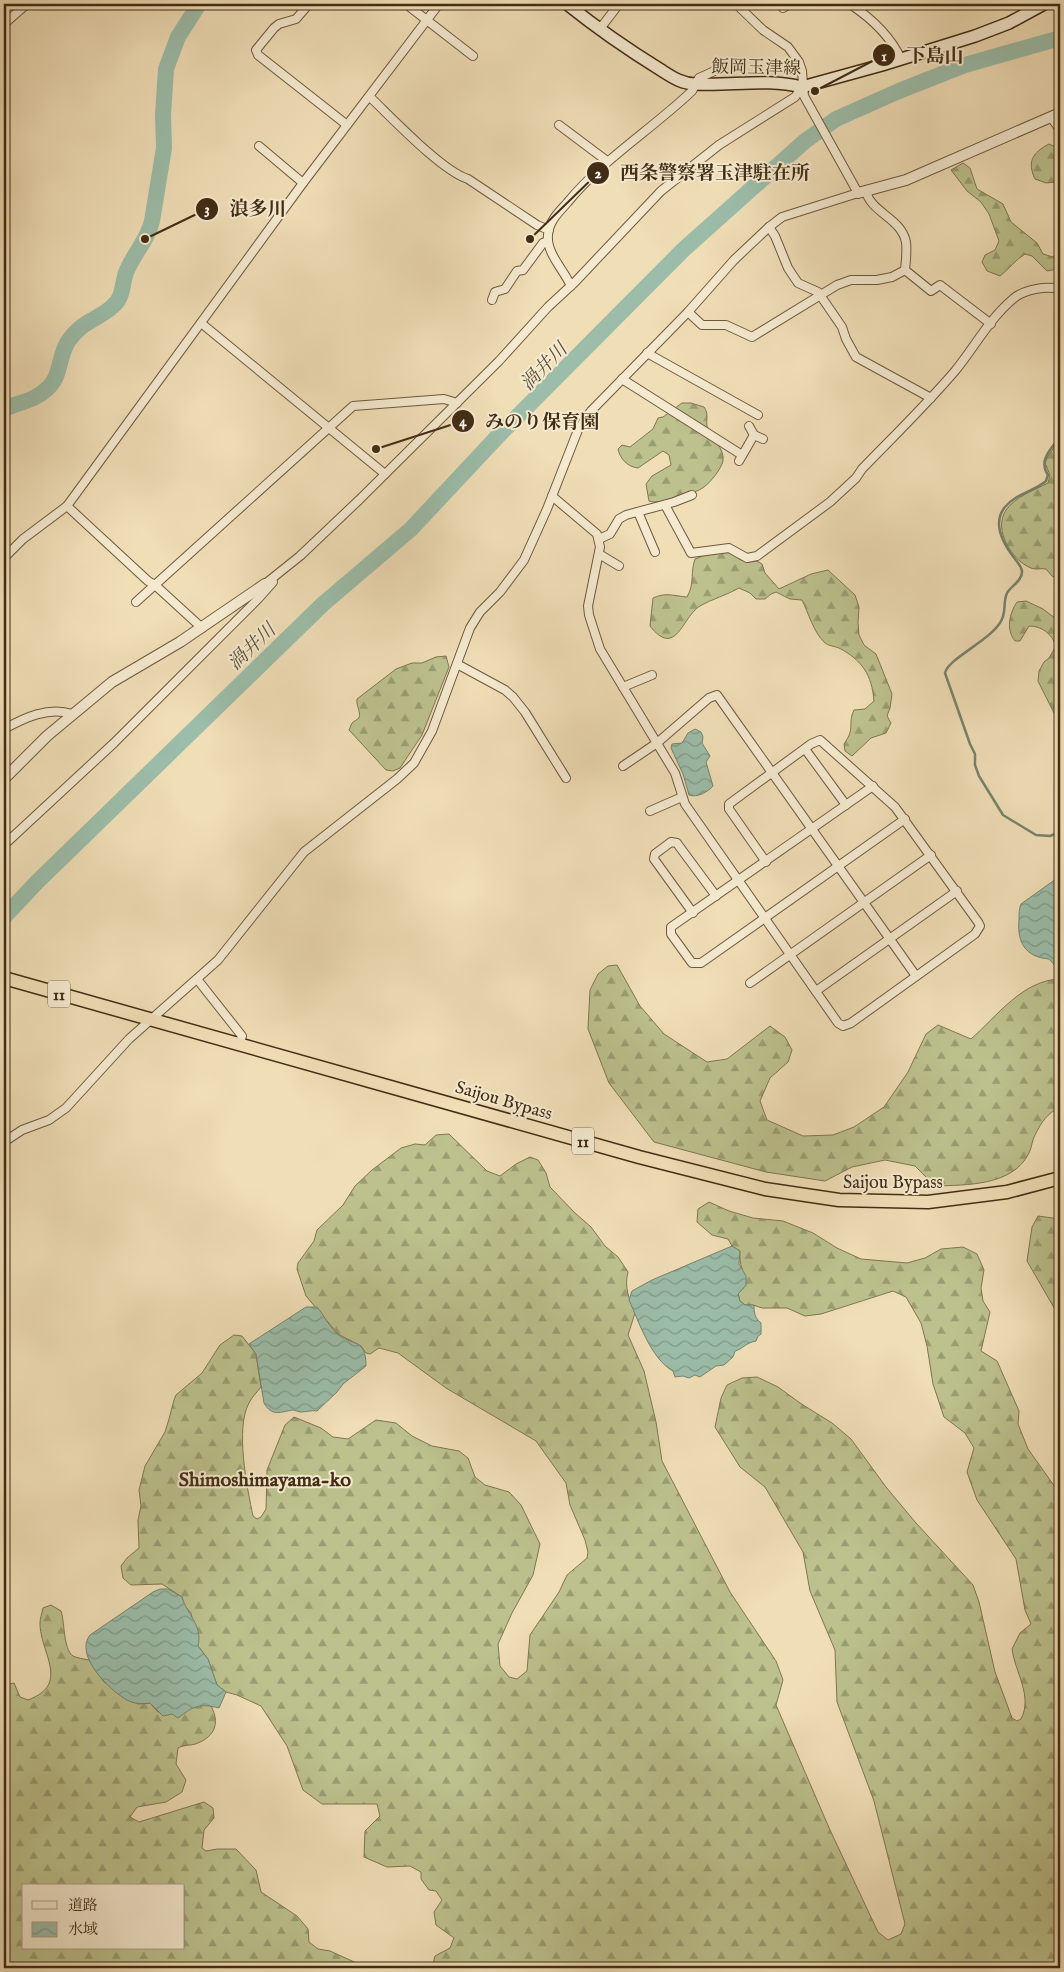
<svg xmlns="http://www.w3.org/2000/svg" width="1064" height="1972" viewBox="0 0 1064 1972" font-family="'IM FELL English','Noto Serif JP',serif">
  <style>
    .forest { fill: url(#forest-firs); stroke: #7e7750; fill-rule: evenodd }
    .water { fill: url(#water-waves); stroke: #77836d }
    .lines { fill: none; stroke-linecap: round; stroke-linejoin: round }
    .stream { stroke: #77836d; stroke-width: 2.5 }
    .river { stroke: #9bbda9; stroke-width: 16 }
    .minor-casing { stroke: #6d593d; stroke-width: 10 }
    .tertiary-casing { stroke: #6d593d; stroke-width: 12 }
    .secondary-casing { stroke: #412d14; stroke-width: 14 }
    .trunk-casing { stroke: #412d14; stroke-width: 15 }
    .minor { stroke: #f5ead0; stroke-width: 8 }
    .tertiary { stroke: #f5ead0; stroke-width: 10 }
    .secondary { stroke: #f5ead0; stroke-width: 11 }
    .trunk { stroke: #f0deb7; stroke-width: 12 }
    .labels { text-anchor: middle; stroke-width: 4; stroke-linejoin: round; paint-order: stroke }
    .shield { fill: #f5ead0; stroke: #77664c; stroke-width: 1 }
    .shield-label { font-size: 16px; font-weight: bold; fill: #412d14 }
    .street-label { font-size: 18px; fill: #412d14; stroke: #f5ead0 }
    .water-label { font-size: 19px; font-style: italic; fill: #585139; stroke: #f5ead0 }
    .quarter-label { font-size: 20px; font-weight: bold; fill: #412d14; stroke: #f5ead0 }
    .leader { fill: none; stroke: #412d14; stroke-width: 2 }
    .callout-dot { fill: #412d14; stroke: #f5ead0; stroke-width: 2 }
    .mark-label { font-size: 15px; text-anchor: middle; font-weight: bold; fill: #fff }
    .callout-label { font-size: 19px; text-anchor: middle; font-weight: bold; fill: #412d14; stroke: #f5ead0; stroke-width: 4; stroke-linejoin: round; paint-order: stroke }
  </style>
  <defs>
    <pattern id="forest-firs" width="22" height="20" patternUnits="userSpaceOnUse" patternTransform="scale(1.25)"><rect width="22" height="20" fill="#bcc18d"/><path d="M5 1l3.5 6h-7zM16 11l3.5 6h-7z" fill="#9a9d72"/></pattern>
    <pattern id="water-waves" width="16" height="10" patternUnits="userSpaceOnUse" patternTransform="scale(1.25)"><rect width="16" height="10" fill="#9bbda9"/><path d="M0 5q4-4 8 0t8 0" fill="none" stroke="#809a88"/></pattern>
  </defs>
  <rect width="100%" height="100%" fill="#f0deb7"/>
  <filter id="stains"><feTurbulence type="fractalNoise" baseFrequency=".004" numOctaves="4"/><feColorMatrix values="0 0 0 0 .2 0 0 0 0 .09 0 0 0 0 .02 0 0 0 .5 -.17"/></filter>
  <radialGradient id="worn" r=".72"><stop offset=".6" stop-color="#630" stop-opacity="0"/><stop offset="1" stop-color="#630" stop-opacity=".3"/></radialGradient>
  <g class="forest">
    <path d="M1049 144 1058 148 1060 151V184L1056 182 1046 183 1035 179C1027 162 1032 153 1049 144Z"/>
    <path d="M963 163 970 168 977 189 1003 204 1011 222 1037 243 1043 254 1053 257 1060 248V266L1053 270 1047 271 1032 256 1025 254C1015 260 1009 269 1000 276L987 271 982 262 985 255 995 250 999 241 989 214 981 202 967 191 951 170Z"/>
    <path d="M682 403H691L704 407C709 414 706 419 707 426 711 437 725 449 723 461 721 469 711 482 704 487 695 494 659 505 649 501L646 484 652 476 671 465 669 455 663 451 638 468C628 467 620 459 618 449L622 445 630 447 653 429 658 418 663 417Z"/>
    <path d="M1060 439V580L1052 576 1046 569C1041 568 1035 570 1031 568 1011 560 993 529 1006 510 1015 497 1034 490 1048 483L1050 475 1045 463 1048 456Z"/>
    <path d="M718 550 732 552 739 559 747 562 757 561 762 564 765 573 779 589 811 574 828 570 855 595 859 607 858 622 859 635 864 645 876 654 892 694 890 708 887 716 891 723 886 733 871 738 852 756 845 751 844 744C856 727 847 725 854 710L865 709 874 701C872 675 862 660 839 648 834 646 828 646 824 642 813 631 809 614 802 600L790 599 776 592 771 594 765 599H756L750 593 739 588C727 595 712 599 700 606 682 617 676 659 650 626L653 598C666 592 674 596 687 597 695 583 690 573 695 559Z"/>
    <path d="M1026 601 1043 609 1060 622V725L1038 681 1039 671 1044 662 1049 658 1056 646C1052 634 1042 626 1029 626L1020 641H1015C1006 630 1009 614 1017 602Z"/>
    <path d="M446 656 449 667 422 735 400 768 393 771 386 770 349 730 352 723 359 718C361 711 356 706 357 699L396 669 412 663H422L436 657Z"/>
    <path d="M617 965 640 1006 664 1034 707 1062 727 1059 770 1026 785 1037 792 1050 788 1062 770 1078 760 1101 767 1120 803 1136 833 1135 854 1127 884 1107 908 1072 926 1034 938 1025 971 1039C997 1016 1023 980 1060 979V1107C1047 1114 1042 1121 1035 1135 1032 1140 1032 1147 1029 1153 1013 1186 966 1185 935 1186L915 1166 885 1160 852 1167 825 1181 766 1172 654 1142 609 1083 588 1029 590 990 598 974 608 966Z"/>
    <path d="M449 1134 487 1171 500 1176 516 1164 530 1157 538 1160 546 1173 550 1187 575 1213 591 1227 605 1246 618 1257 628 1272C624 1287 629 1299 635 1313L628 1335 644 1371 656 1422 662 1461 730 1592 776 1661 783 1680 776 1705 830 1830 878 1932 888 1940 901 1934 905 1924 874 1801 837 1702 835 1650 810 1591 803 1552 765 1487 740 1467 715 1427 721 1398 727 1385 742 1378 757 1377 778 1387 800 1403 832 1423 851 1439 886 1487 916 1523 973 1585 979 1602 995 1672 1012 1718 1017 1721 1021 1719C1033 1696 1015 1672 1012 1649L1020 1633 1031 1624 1025 1610 1016 1559 977 1500 967 1472 974 1448 965 1433 944 1417 933 1384 927 1346 921 1323 906 1297 893 1291 821 1314 805 1316 787 1308H762L753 1305H745L740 1301 738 1294 746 1285C744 1271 739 1266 740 1251L732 1246 728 1239 712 1235 697 1222 698 1209 709 1202 729 1211 753 1218 783 1221 813 1233 837 1248 861 1259 907 1263 925 1258 941 1249 963 1247 977 1254 984 1270 981 1288 983 1301 990 1312 981 1351 997 1361 1019 1411 1018 1424 1028 1449 1060 1494V1968H432L435 1956 450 1948 454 1938 436 1925 434 1912 442 1900 436 1891 429 1890 421 1879V1872L410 1866 387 1867 364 1857 365 1831 380 1816 377 1804H322L303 1790 287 1746 261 1706 237 1695 226 1692 217 1685 208 1659 198 1646 191 1613 184 1605 182 1597 162 1584 131 1585 123 1578 121 1566 127 1558 139 1548 138 1520 141 1506 139 1490 145 1466 165 1432 169 1419 174 1400 176 1395 202 1373 220 1345 234 1335 242 1336 256 1354 261 1387C257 1392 252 1397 249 1403 235 1428 247 1488 253 1516L257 1519 261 1517 266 1509 267 1470 285 1425 294 1417 321 1428 333 1437 348 1439 376 1420 396 1423 412 1436 432 1446 459 1451 468 1458 475 1477 485 1485 509 1492 521 1505 540 1544 533 1575 512 1613 498 1644 500 1666 509 1677 517 1679 527 1671 530 1635 559 1592 567 1575 587 1558 588 1552 585 1540 570 1505 566 1483 536 1441 446 1388 398 1353 379 1348 370 1354 366 1353 361 1346 338 1334 306 1296 297 1269 298 1263 314 1241 317 1230 343 1205 355 1186 372 1170 401 1148 415 1144 425 1145 436 1135Z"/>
    <polygon points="1038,1216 1060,1219 1060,1318 1027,1261 1032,1227"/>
    <path d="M51 1605 61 1611C65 1623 63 1649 73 1656 77 1658 84 1659 89 1660L104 1682 138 1704 150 1703 158 1712 205 1704 211 1706C220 1723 215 1736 198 1743 192 1746 186 1744 178 1748L176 1764 186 1780 182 1792 166 1802 137 1807 130 1817 139 1822 204 1802 213 1808 214 1818 204 1830 202 1848 206 1851 217 1849H236L256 1870 261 1892 297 1916 308 1929 309 1942 318 1949 330 1951 363 1966 391 1968H4V1685L14 1683 20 1697 28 1700C71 1684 40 1653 40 1623 40 1619 42 1613 43 1608ZM24 1886H184V1948H24Z"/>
  </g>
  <g class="water">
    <path d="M695 729 701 732 703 737 702 743 710 756 706 762 713 786C708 792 697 798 689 795L683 774 671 748 672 744 682 743 688 733Z"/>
    <path d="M1060 876V971L1049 959C1025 957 1017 942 1019 920 1019 914 1019 909 1021 904Z"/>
    <path d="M732 1246 740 1251 739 1264 746 1276V1285L738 1294 740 1301 745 1305H753L754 1306C754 1313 755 1318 761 1323V1334L758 1336 756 1341C745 1343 743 1349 735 1351L733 1357 724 1365 716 1366 700 1377 695 1375 689 1378 683 1376 675 1377 673 1371C651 1359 639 1322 629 1300L632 1291 652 1280Z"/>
    <path d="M306 1307H317C324 1315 328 1325 336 1333 352 1347 366 1337 366 1366L343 1384 337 1392 317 1411C311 1410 306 1412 301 1412 299 1412 294 1410 293 1410 280 1412 272 1417 264 1403L256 1354 249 1344Z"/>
    <path d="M160 1589H168L182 1597C187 1615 203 1625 198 1646L208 1659 217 1685 226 1692 219 1708C199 1703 194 1706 178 1718L172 1714 163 1716 150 1703C142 1704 134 1704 127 1700 109 1690 74 1655 90 1635L153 1592Z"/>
  </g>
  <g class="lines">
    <g class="stream">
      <polyline points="1060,432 1060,434"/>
      <path d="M1060 437C1051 449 1038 460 1048 475L1046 481C1035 491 1015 494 1005 507 991 524 1004 545 1015 559 1018 563 1022 567 1022 572 1022 581 1011 586 1007 593 1003 602 1006 611 1002 619 994 639 948 658 945 673L970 744 975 754V765L979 776 1003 815 1036 835 1050 836 1060 832"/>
    </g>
    <g class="river">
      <path d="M4 409C20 402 35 401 48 388 62 375 58 355 69 340 83 320 98 320 113 306 125 296 121 281 128 268 136 251 148 239 152 221L164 148 163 115 166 69 178 37 199 4"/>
      <polyline points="4,917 37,882 323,604 411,529 498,436 683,250 805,141 836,119 899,91 965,65 1060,38"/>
    </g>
    <g class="minor-casing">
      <g id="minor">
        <polyline points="309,4 296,19 279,24 274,28 256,50 258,55 347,125"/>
        <polyline points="406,4 473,56"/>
        <path d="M850 4C871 18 890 35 901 59"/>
        <polyline points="783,8 790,4"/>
        <polyline points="4,24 27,4"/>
        <polyline points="599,30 619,4"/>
        <path d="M370 97C392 118 442 171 468 179L537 225 549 230"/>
        <polyline points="1053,120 1060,130"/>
        <polyline points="559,125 607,161"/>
        <polyline points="259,146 303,183"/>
        <path d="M866 192C872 213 901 218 906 242 907 251 906 261 905 270L931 291 940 285 991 324"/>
        <polyline points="769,227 775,236 788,268 798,283 818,292 842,327 846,339 856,357 931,398"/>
        <path d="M571 286C564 270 546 253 548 235 549 221 559 212 567 203 603 159 651 130 692 91L699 78 721 68"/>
        <polyline points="492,300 495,292 505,289 517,271 523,270 543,243 548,241"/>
        <polyline points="688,312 702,325 726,325 752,337 837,285 851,280 877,280 892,277 905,270"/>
        <polyline points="201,323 385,474"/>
        <polyline points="647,353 758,415"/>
        <polyline points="622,379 742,455"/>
        <polyline points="749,426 754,435 763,439"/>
        <polyline points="739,461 754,435"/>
        <polyline points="552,496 597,534 600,547 588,606 589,615 600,649 675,773 685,804 838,1023 843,1026 851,1023 975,934 980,926 978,922 895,807 820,740 811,744 729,804 729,809 766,862"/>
        <path d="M665 505 691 553 729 548 747 558 757 556 830 502 856 478 862 469C893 437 926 405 955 371 974 348 989 319 1013 299 1024 289 1046 286 1060 289"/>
        <polyline points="67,506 148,581 155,585 202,628"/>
        <polyline points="638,512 655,552"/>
        <polyline points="599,539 610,534 619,519 626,515 674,502 692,495"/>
        <polyline points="599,554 619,566"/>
        <polyline points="4,558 23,539 67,506 303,183 439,4"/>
        <polyline points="265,584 300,556 359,500 499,361 548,307 575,282 661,191 719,145 795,97 802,87"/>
        <polyline points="136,602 353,406 444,399 457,403"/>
        <polyline points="457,664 505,690 513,697 525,712 566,778"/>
        <polyline points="623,687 652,675"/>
        <path d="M4 729C24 718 49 706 72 714"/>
        <polyline points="805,749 846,805"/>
        <polyline points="623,766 657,743 709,698 717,695 916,976"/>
        <polyline points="873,786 671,927 671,934 692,963 701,963 905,819"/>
        <polyline points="650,811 682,797"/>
        <polyline points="4,845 114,743 258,599 273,582"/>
        <polyline points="693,913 654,859 655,854 671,842 677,843 679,846 716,896"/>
        <polyline points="197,979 242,1036 239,1045"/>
        <polyline points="750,983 931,855"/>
        <polyline points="816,991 957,891"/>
        <polyline points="4,1142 22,1130 49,1120 66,1108 129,1039 218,960 304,852 397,779 414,763 432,731 470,628 480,612 500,592 524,560 547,509 578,430 591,411 688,312 734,260 769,227 782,217 858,193 804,96 802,71 799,62 788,47 763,30 736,4"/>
      </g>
    </g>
    <g class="tertiary-casing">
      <g id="tertiary">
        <polyline points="858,193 906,180 1060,113"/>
        <polyline points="4,779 47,736 112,682 180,642 265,584"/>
      </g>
    </g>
    <g class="secondary-casing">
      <path id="secondary" d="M567 4C598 29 627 49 661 70 672 77 682 84 696 84 732 86 767 78 802 87L882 65 975 36 1009 23 1044 4"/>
    </g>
    <g class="trunk-casing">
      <polyline id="trunk" points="4,978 639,1157 765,1189 839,1200 928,1202 1007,1192 1060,1178"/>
    </g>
    <use href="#minor" class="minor"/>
    <use href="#tertiary" class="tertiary"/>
    <use href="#secondary" class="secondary"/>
    <use href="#trunk" class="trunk"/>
  </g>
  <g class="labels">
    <g class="shield">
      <rect x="48" y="980.5" width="22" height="27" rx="4"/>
      <rect x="572" y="1127.5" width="22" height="27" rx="4"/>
    </g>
    <g class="shield-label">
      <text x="59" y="1000">11</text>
      <text x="583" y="1147">11</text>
    </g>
    <g class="street-label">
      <text transform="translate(756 67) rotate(1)" y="6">飯岡玉津線</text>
      <text transform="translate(504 1100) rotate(16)" y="6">Saijou Bypass</text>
      <text x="893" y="1188">Saijou Bypass</text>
    </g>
    <g class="water-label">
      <text transform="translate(543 366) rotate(-46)" y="7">渦井川</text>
      <text transform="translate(251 646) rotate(-44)" y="7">渦井川</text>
    </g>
    <g class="quarter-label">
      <text x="265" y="1486">Shimoshimayama-ko</text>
    </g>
  </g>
  <path class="leader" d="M815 91L884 55M530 239L598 173M145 239L207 209M376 449L463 421"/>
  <g class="callout-dot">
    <circle cx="815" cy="91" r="5"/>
    <circle cx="530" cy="239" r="5"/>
    <circle cx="145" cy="239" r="5"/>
    <circle cx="376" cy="449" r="5"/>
    <circle cx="884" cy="55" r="12"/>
    <circle cx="598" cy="173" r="12"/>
    <circle cx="207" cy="209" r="12"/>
    <circle cx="463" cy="421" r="12"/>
  </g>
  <g class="mark-label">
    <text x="884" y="61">1</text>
    <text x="598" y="178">2</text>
    <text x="207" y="214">3</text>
    <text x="463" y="426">4</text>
  </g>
  <g class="callout-label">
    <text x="935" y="62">下島山</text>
    <text x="715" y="179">西条警察署玉津駐在所</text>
    <text x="258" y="215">浪多川</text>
    <text x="542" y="428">みのり保育園</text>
  </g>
  <rect width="1064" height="1972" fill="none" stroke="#f0deb7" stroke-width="20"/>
  <rect x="5" y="5" width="1054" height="1962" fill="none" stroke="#412d14" stroke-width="2.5"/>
  <rect x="10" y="10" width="1044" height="1952" fill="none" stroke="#412d14"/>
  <rect x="22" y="1884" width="162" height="65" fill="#f5ead0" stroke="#ad9e85"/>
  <rect x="32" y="1901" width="25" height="8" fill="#f5ead0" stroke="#ad9e85"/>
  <text x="68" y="1910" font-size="15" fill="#412d14">道路</text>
  <rect x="32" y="1922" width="25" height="15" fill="url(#water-waves)" stroke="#ad9e85"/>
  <text x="68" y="1934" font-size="15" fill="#412d14">水域</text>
  <rect width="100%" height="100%" filter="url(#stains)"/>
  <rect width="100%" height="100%" fill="url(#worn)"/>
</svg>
